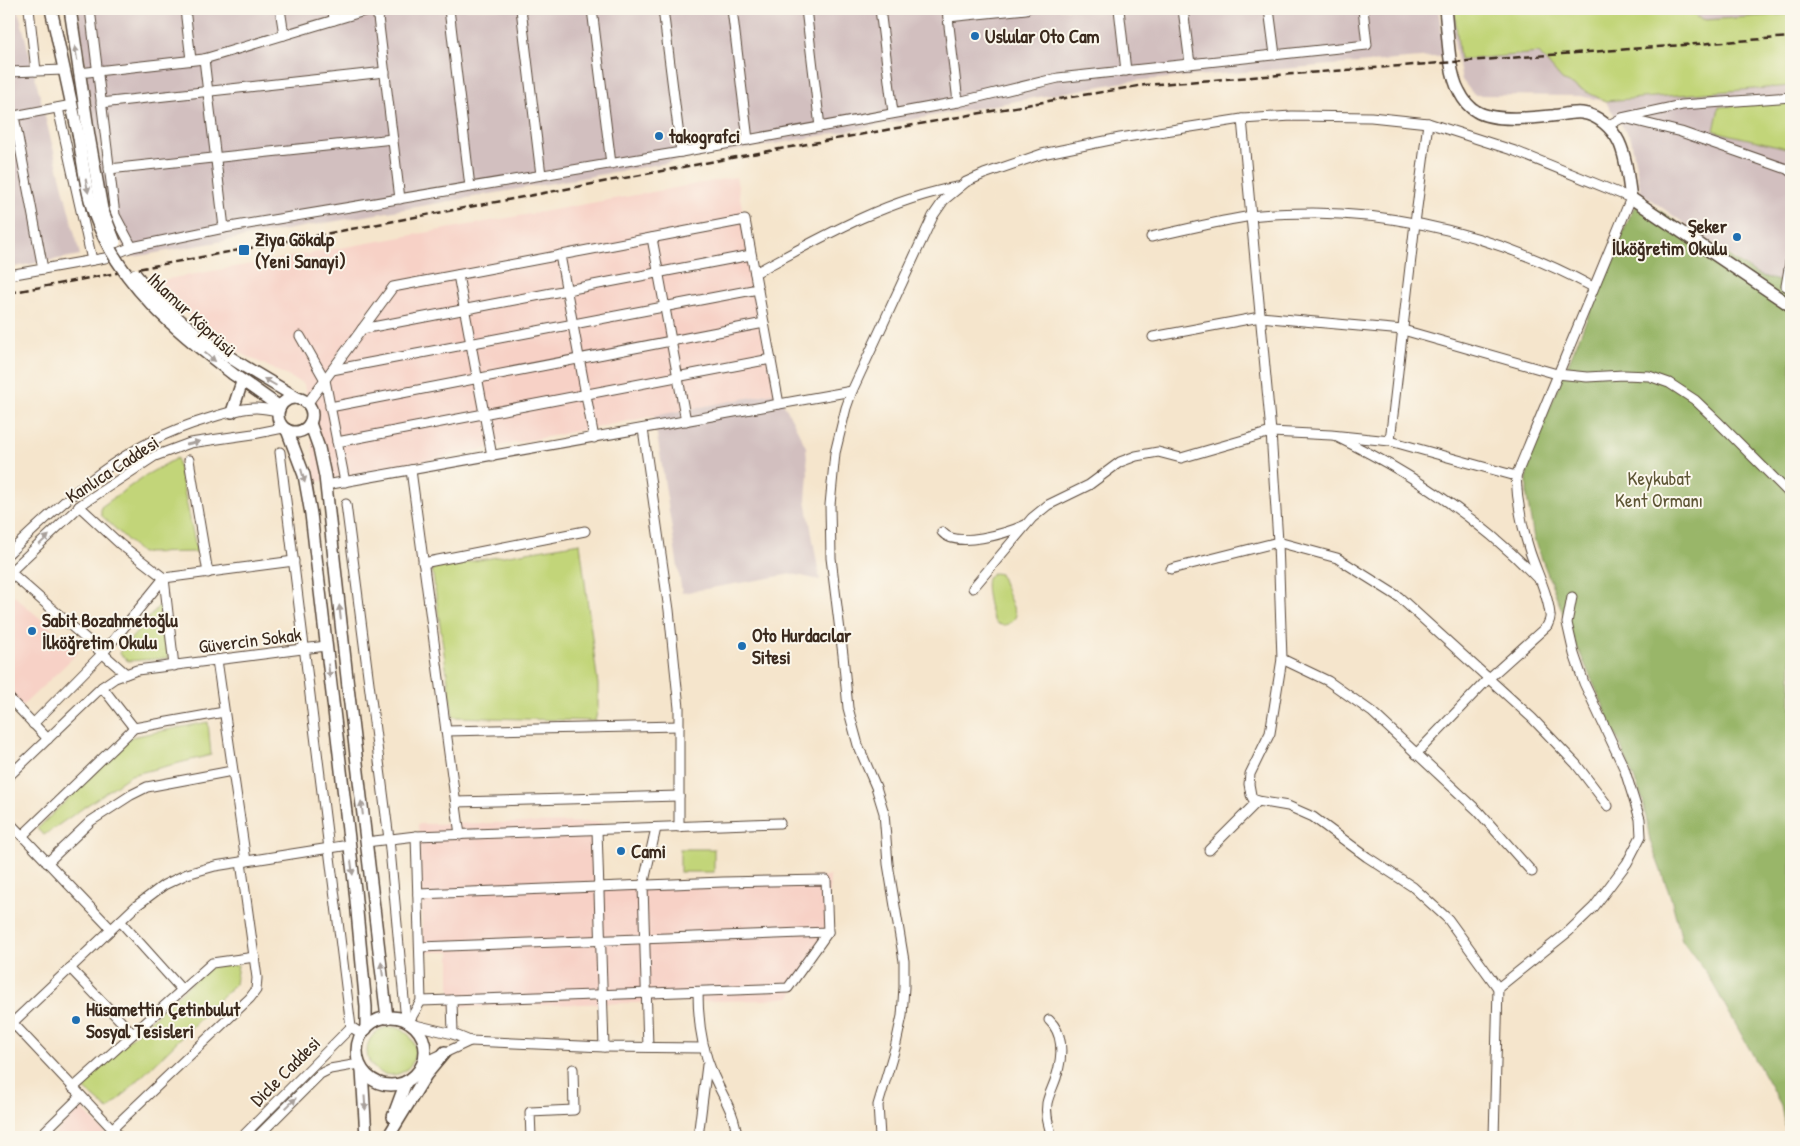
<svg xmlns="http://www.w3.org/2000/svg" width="1800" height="1146" viewBox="0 0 1800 1146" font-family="'Patrick Hand',sans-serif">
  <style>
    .built { fill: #f7d1c6 }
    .industrial { fill: #d2bfbf }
    .green { fill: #c2d579; stroke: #7e804c }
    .forest { fill: #99b669; stroke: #6a7044 }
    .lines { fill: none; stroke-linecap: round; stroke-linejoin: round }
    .minor-casing { stroke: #574638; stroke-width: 11 }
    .tertiary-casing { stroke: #574638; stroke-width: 14 }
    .minor { stroke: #fff; stroke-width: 9 }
    .tertiary { stroke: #fff; stroke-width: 11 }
    .rail { stroke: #3b2a1e; stroke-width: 2.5; stroke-dasharray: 8 4; stroke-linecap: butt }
    .tertiary-bridge-casing { stroke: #574638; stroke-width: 14; stroke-linecap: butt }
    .tertiary-bridge { stroke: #fff; stroke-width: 11 }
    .oneway { fill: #a79f9a }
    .poi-dot { fill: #1f6fb2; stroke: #fbf7ec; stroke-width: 2 }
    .labels { text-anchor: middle; stroke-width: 4; stroke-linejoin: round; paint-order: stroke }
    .poi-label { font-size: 19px; font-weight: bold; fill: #3b2a1e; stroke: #fbf7ec; text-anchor: start }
    .street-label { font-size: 19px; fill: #3b2a1e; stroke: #fbf7ec }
    .park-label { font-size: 19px; fill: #5d5535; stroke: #fbf7ec }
  </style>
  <rect width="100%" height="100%" fill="#fbf7ec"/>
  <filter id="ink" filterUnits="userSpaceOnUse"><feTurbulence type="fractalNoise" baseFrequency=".02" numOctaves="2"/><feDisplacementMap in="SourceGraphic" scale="10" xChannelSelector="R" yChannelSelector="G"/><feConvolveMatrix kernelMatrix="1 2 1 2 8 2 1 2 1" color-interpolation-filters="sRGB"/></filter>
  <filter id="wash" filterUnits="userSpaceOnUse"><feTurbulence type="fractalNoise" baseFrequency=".0096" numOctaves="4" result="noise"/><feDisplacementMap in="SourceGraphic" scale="20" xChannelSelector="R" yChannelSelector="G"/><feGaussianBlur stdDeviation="1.12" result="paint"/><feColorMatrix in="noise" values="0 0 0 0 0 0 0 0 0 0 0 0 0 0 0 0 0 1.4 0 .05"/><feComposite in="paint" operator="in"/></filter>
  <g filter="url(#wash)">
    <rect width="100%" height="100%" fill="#f5e5cc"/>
    <g class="built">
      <polygon points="736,177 778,392 315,482 311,423 304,384 226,346 151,282"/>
      <polygon points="9,593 13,595 79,652 20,708 9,697"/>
      <polygon points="601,822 597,854 604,888 830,876 827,937 790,997 765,1000 450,1007 450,952 423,952 418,824"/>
      <polygon points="81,1108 110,1137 51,1137"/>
    </g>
    <g class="industrial">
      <polygon points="9,9 18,9 80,255 9,268"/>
      <polygon points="78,9 1438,9 1446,56 1130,81 133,257 127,252 115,228 100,180"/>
      <polygon points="1450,9 1791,9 1791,298 1641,193 1631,139 1605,101 1580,96 1474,95 1462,80 1454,42"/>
      <polygon points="778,392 806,447 808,474 806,500 820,580 792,574 682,593 654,416"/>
    </g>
    <g class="green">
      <polygon points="1454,9 1691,9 1696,17 1706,20 1791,14 1791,86 1605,101 1562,80 1539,53 1460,60"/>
      <polygon points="1791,101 1791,149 1714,131 1719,107"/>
      <polygon points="177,458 197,552 141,553 101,515 101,507 146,475"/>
      <polygon points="580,543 598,685 598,709 595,721 453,717 432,568"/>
      <path d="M995 573 1000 574 1016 615C1013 624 1001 630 994 620 990 613 983 583 988 577 990 574 992 574 995 573Z"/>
      <polygon points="162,602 168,658 128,661 119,653"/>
      <polygon points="208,722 211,755 131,775 44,835 37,829 131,737"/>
      <rect x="680" y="849" width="34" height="23"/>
      <polygon points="211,965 238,965 235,984 108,1110 80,1085"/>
      <circle cx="391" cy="1051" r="24"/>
    </g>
    <polygon class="forest" points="1645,201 1756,274 1791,285 1791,1137 1787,1137 1781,1105 1708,975 1682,940 1671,898 1650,841 1643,800 1615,732 1570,631 1534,539 1527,497 1527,462 1633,209"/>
  </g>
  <g filter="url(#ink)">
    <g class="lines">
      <g class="minor-casing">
        <g id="minor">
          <polyline points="29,9 36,71"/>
          <polyline points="90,9 115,215 132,247"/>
          <polyline points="185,9 191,60"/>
          <polyline points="280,9 284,35"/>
          <polyline points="333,9 334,20"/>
          <polyline points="377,9 400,199"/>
          <polyline points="449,9 470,187"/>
          <polyline points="521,9 541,175"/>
          <polyline points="592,9 611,164"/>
          <polyline points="663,9 681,152"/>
          <polyline points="732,9 748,140"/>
          <polyline points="806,9 820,127"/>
          <polyline points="880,9 893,113"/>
          <polyline points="947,9 958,102"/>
          <polyline points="1119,9 1126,71"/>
          <polyline points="1183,9 1190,64"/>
          <polyline points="1269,9 1275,55"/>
          <polyline points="948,17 1026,9"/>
          <polyline points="204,59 224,228"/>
          <polyline points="9,72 64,70"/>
          <polyline points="79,73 204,59 371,9"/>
          <polyline points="101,103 385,72"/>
          <polyline points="58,108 92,260"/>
          <polyline points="14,116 43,269"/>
          <polyline points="9,117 72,105"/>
          <polyline points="1624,118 1681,132 1787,169 1791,172"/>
          <polyline points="1242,119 1271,432 1278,542 1282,659 1270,733 1250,774 1249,784 1251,795 1253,799 1258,801 1288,806 1313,817 1367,857 1413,887 1448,919 1498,988"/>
          <polyline points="1607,126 1622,118 1682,105 1791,97"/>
          <polyline points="109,169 393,139"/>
          <path d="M1151 237C1184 230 1218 221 1252 216 1272 213 1293 213 1313 213 1412 214 1506 240 1593 287"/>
          <polyline points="652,238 686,421"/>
          <polyline points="560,255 594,438"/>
          <polyline points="1791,257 1786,286 1791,289"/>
          <path d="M755 273C818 239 885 200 957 187"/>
          <polyline points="9,275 105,258 132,247 224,228 681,152 958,102 1058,78 1367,45 1363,9"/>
          <polyline points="458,275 492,456"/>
          <polyline points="362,329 751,255"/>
          <polyline points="300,336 325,380 345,482"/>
          <polyline points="1153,337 1260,317 1403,330 1557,374 1587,377 1624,375 1649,376 1669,383 1695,400 1717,421 1791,495"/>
          <polyline points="332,370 758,289"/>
          <polyline points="307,404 393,287 745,220 779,404"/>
          <polyline points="330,407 764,323"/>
          <polyline points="643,429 669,610 679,708 679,827"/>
          <path d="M1337 437C1412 473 1480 519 1538 579"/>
          <polyline points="1390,441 1415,223 1428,123"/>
          <polyline points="337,442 771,359"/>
          <polyline points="280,452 351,1027 362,1034"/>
          <polyline points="189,460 208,573"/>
          <polyline points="411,470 460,835"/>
          <polyline points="326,485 852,391"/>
          <polyline points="346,504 389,839 406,1021"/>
          <polyline points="79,506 120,544 164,578 174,666"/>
          <path d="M942 532C956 549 1007 533 1025 525"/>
          <path d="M9 553C69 496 123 444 204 420 220 415 239 408 256 408 263 408 271 410 278 411"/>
          <polyline points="423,563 585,531"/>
          <polyline points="1171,569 1278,542 1337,558 1399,597 1532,718 1576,764 1608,806"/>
          <polyline points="10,572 126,674"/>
          <polyline points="9,573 82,504 155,456 190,443 253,434 283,428"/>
          <polyline points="973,588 1032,518 1048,505 1089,485 1120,462 1136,456 1158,452 1181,458 1271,432 1331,435 1390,441 1516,476"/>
          <polyline points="1282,659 1328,681 1372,712 1478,811 1532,872"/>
          <polyline points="217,660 246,861"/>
          <polyline points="102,687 134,728"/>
          <polyline points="9,698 48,739"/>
          <polyline points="33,724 103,653 164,578 294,561"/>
          <polyline points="446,731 679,726"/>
          <polyline points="9,776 102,687 115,678 137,670 326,646"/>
          <polyline points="456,802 679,796"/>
          <polyline points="9,822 111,929"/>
          <polyline points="597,830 604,1047"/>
          <polyline points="22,836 134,728 224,712"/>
          <polyline points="366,842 416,836 780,823"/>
          <polyline points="1209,850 1258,801"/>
          <polyline points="47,863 91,821 131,795 147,787 232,771"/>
          <polyline points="418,894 723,882 826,880 828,932 788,988 421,1001"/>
          <polyline points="120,921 182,990"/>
          <polyline points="420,947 828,932"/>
          <polyline points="70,968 133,1034"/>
          <path d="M698 992C698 1019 701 1046 712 1072 721 1094 735 1112 737 1137"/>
          <polyline points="452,1000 453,1034"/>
          <polyline points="9,1019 120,1137"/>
          <path d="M1049 1020C1065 1035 1062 1059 1056 1078 1053 1087 1049 1094 1047 1103 1045 1115 1049 1126 1052 1137"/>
          <polyline points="408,1023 421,1001 416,836"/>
          <polyline points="411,1024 453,1034 470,1041 604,1047 704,1048"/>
          <polyline points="9,1026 136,906 164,885 187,874 215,866 349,845"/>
          <polyline points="648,1047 643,886 656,828"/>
          <polyline points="423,1063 470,1041"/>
          <polyline points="73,1088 212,963 255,957"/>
          <polyline points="112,1129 250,998 256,990 257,978 241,862"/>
          <polyline points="39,1137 81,1096"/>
          <polyline points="242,1137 351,1027"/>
          <polyline points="257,1137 320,1074 330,1069 359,1064"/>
          <polyline points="531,1137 530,1112 574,1110 573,1069"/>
          <polyline points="698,1137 707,1065"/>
          <path d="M880 1137 878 1105 895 1048 902 1016 904 987V961L888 864 884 813 876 787 858 745 848 708 843 655 831 558 830 505 835 453 846 408 852 391 933 216 944 200 966 182 984 174 1042 154 1120 138 1242 119 1292 116 1371 117 1428 123 1515 151 1631 198 1516 476C1517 502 1522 527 1530 552 1537 573 1548 594 1550 615 1551 619 1549 622 1547 626L1488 679 1416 754"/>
          <polyline points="1494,1137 1498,988 1568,932 1594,907 1627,863 1641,836 1640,819 1624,768 1584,683 1574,654 1567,623 1572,597"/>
        </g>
      </g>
      <g class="tertiary-casing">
        <g id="tertiary">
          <polyline points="51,9 79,138"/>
          <polyline points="70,9 89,136"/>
          <path d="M1445 9C1448 32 1448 71 1459 91 1463 99 1468 107 1476 111 1493 122 1532 118 1551 116 1561 115 1572 112 1582 113 1598 115 1612 128 1619 142 1627 159 1628 180 1631 198L1791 306"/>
          <polyline points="242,365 299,399"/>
          <polyline points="233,374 280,407"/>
          <circle cx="295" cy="415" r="17"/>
          <polyline points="232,412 242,382"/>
          <polyline points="310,423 319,448 325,476 348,687 387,1018"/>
          <polyline points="287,430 304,475 311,514 355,890 366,1007 366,1029"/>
          <circle cx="391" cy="1051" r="34"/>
          <polyline points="362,1070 366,1137"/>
          <polyline points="393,1117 406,1082"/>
          <polyline points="388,1137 426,1075 445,1052"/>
        </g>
      </g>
      <use href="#minor" class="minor"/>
      <use href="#tertiary" class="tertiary"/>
      <polyline class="rail" points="9,293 785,148 1071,97 1145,85 1791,37"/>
      <g class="tertiary-bridge-casing">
        <g id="tertiary-bridge">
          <polyline points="89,136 102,209 115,242"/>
          <path d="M79 138C83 164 86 191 95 216 119 284 177 332 233 374"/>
          <path d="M135 274C164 311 202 340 242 365"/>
        </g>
      </g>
      <use href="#tertiary-bridge" class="tertiary-bridge"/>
    </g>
    <defs><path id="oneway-solid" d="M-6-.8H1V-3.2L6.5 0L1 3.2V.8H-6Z" transform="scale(1.25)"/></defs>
    <g class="oneway">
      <use href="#oneway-solid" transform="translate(76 53) rotate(-99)"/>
      <use href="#oneway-solid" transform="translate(87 186) rotate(79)"/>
      <use href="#oneway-solid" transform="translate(210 357) rotate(39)"/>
      <use href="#oneway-solid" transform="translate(270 382) rotate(-150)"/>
      <use href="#oneway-solid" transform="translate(193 443) rotate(-13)"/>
      <use href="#oneway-solid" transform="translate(303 476) rotate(75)"/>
      <use href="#oneway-solid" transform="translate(44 540) rotate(-43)"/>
      <use href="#oneway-solid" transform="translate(340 612) rotate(-96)"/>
      <use href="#oneway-solid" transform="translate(329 671) rotate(83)"/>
      <use href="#oneway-solid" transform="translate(362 808) rotate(-97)"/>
      <use href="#oneway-solid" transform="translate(352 868) rotate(83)"/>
      <use href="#oneway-solid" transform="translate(382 969) rotate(-97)"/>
      <use href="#oneway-solid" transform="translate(291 1103) rotate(-45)"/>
      <use href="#oneway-solid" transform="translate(365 1103) rotate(86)"/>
    </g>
  </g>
  <g class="poi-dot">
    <circle cx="975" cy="36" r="5"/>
    <circle cx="659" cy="136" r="5"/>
    <circle cx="1737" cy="237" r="5"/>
    <rect x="238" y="244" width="12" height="12" rx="2.5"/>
    <circle cx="32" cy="631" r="5"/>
    <circle cx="742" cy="646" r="5"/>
    <circle cx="621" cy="851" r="5"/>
    <circle cx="76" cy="1020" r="5"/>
  </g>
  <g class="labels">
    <g class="poi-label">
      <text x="985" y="43">Uslular Oto Cam</text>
      <text x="669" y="143">takografci</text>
      <text x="1727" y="233" text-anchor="end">Şeker<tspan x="1727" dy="22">İlköğretim Okulu</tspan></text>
      <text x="255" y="246">Ziya Gökalp<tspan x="255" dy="22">(Yeni Sanayi)</tspan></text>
      <text x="42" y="627">Sabit Bozahmetoğlu<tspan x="42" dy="22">İlköğretim Okulu</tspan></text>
      <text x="752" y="642">Oto Hurdacılar<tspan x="752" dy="22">Sitesi</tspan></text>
      <text x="631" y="858">Cami</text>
      <text x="86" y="1016">Hüsamettin Çetinbulut<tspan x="86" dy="22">Sosyal Tesisleri</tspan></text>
    </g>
    <g class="street-label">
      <text transform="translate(192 314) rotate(43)" y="7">Ihlamur Köprüsü</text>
      <text transform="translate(112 469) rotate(-33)" y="7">Kanlıca Caddesi</text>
      <text transform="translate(250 640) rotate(-7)" y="7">Güvercin Sokak</text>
      <text transform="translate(285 1071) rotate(-45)" y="7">Dicle Caddesi</text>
    </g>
    <g class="park-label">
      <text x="1659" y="485">Keykubat<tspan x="1659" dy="22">Kent Ormanı</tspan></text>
    </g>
  </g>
  <rect width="1800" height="1146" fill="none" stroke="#fbf7ec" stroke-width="30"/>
</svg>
